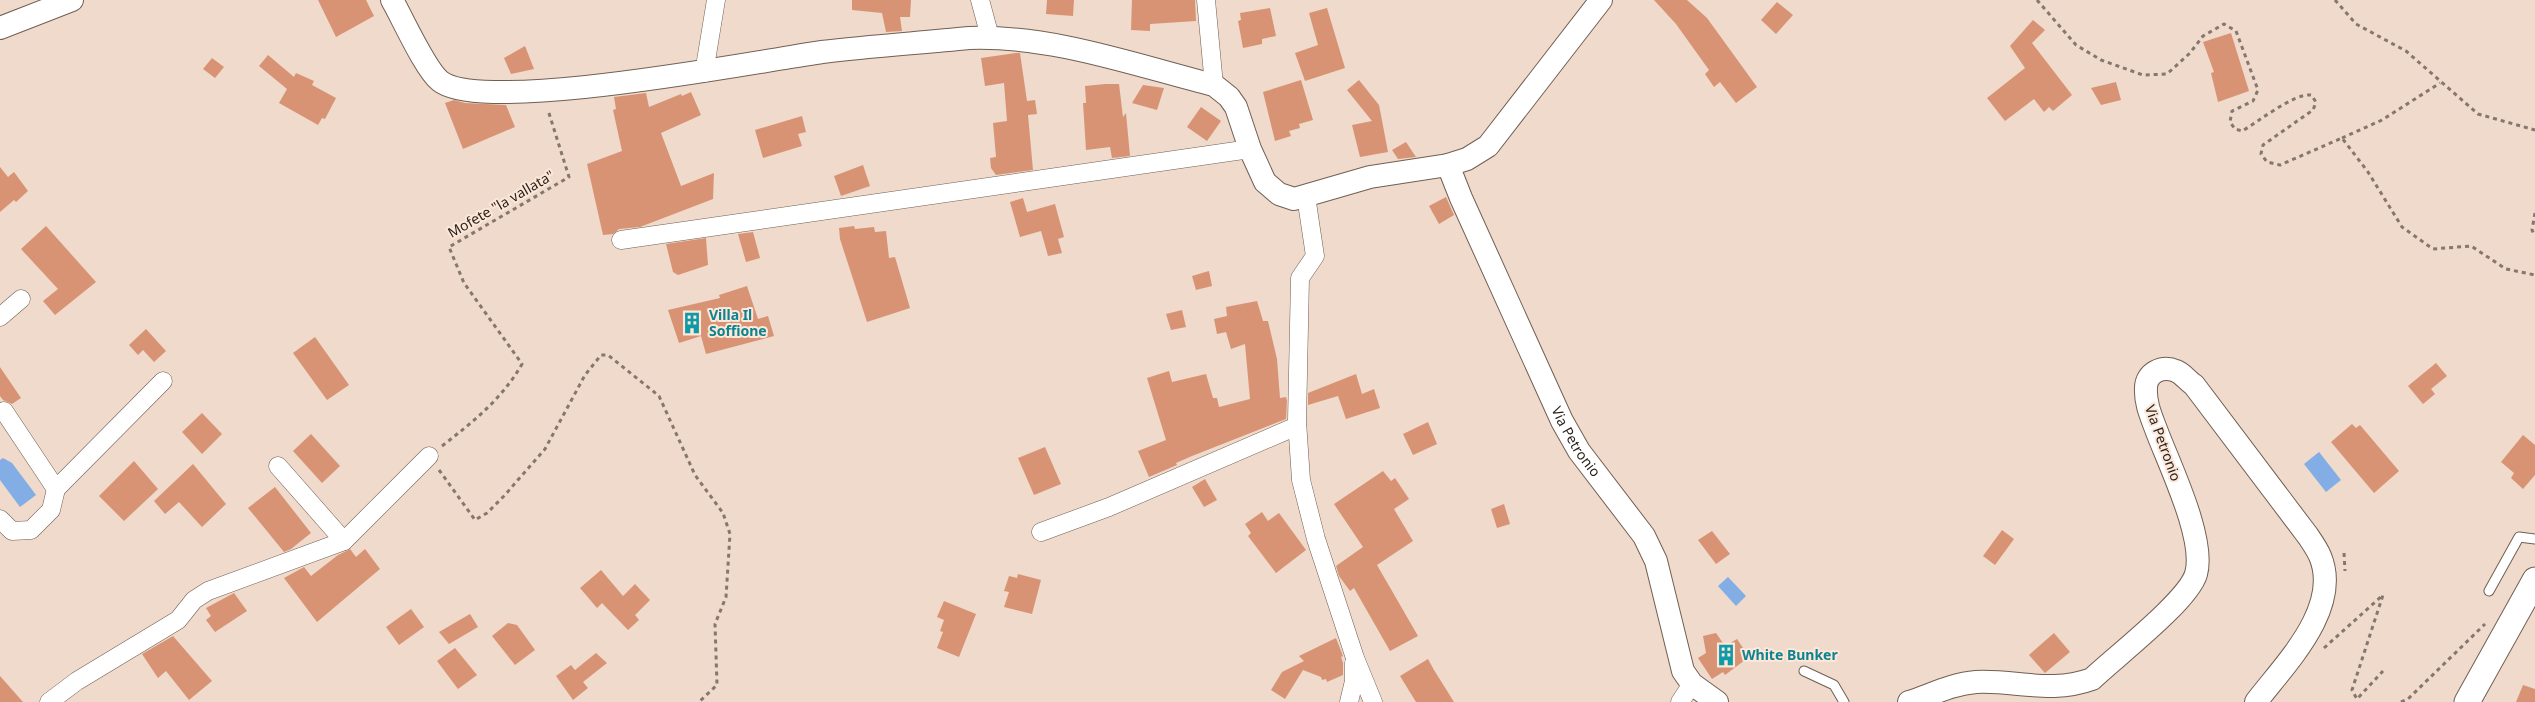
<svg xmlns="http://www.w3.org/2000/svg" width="2535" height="702" viewBox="0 0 2535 702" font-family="'Noto Sans',sans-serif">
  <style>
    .water { fill: #82ade5 }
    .building { fill: #d89375 }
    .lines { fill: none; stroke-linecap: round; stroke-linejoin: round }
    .service-casing { stroke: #715f53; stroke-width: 11 }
    .minor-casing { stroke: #715f53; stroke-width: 19 }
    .tertiary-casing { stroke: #715f53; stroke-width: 24 }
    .secondary-casing { stroke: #715f53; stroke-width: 27 }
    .path { stroke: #85776d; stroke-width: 3; stroke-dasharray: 4 4; stroke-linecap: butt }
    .service { stroke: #fff; stroke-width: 9 }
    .minor { stroke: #fff; stroke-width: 18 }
    .tertiary { stroke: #fff; stroke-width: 22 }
    .secondary { stroke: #fff; stroke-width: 25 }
    .labels { text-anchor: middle; stroke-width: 4; stroke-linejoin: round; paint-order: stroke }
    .street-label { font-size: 14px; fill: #261e19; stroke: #fce7d8 }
    .culture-label { font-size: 14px; font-weight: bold; fill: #0d838f; stroke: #fce7d8; text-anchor: start }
  </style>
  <rect width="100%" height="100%" fill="#efdacb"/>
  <g class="water">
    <polygon points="2319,452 2341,480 2326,492 2304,464"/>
    <polygon points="3,458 12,463 36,495 20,507 0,480 0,460"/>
    <polygon points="1728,577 1746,596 1736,606 1718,586"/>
  </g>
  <g class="building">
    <polygon points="318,0 366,0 374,16 336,37"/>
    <polygon points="852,0 911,0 910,17 900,17 902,31 886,32 882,13 852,10"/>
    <polygon points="1047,0 1074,0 1073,16 1046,14"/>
    <polygon points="1132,0 1195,0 1196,21 1150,24 1150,31 1131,30"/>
    <polygon points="1654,0 1687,0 1707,18 1757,87 1736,103 1720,82 1714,87 1705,74 1709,70 1676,24"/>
    <polygon points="1777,2 1793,15 1776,34 1761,20"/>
    <polygon points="1270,8 1276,36 1262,39 1262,44 1243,48 1238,21 1241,20 1240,13"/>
    <polygon points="1327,8 1345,68 1305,81 1295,53 1318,45 1309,13"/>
    <polygon points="2033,20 2045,30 2032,43 2072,95 2053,111 2049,107 2044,112 2034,99 2005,121 1987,98 2025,68 2010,46"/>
    <polygon points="2231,33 2249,91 2218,102 2211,73 2214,72 2203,42"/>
    <polygon points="525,46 534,69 511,74 504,58"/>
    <polygon points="1016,53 1020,53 1027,101 1035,100 1037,114 1028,115 1033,170 996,175 991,168 990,158 996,157 993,123 1007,121 1004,83 985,86 981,58"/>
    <polygon points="268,55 294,77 296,73 314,81 312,85 336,98 325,119 322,118 318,125 279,103 287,89 259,66"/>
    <polygon points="212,58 224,67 215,78 203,69"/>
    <polygon points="1301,80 1313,120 1299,124 1300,128 1289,131 1291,136 1275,141 1263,92"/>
    <polygon points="1359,80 1379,105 1388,152 1360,157 1352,125 1372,121 1347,90"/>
    <polygon points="2116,82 2121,100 2101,105 2091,88"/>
    <polygon points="1105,84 1119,84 1123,117 1126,113 1130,156 1112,158 1110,147 1086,150 1083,103 1086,103 1085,86"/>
    <polygon points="1143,85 1164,88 1157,110 1132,103"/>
    <polygon points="691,92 701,115 661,133 681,186 714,173 713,199 640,227 619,229 613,234 603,235 587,164 622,151 613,110 616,109 614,97 646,93 649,107 681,94 682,96"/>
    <polygon points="454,100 465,103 506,105 515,127 463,149 445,103"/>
    <polygon points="1201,107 1221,121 1207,141 1187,127"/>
    <polygon points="802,116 806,132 798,134 802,146 763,158 755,130"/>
    <polygon points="1406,142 1416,157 1398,159 1392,150"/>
    <polygon points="863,165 870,186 841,196 834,176"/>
    <polygon points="0,167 8,177 14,172 28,191 16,202 14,200 0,212"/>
    <polygon points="1446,197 1454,215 1439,224 1429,206"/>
    <polygon points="1023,198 1027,212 1055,204 1064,237 1058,239 1062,253 1048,256 1041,231 1020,237 1010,202"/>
    <polygon points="46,226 96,282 55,315 43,301 58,289 21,249"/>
    <polygon points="854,226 855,229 874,227 875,232 886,231 889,258 895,257 910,308 867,322 840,239 839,228"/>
    <polygon points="753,232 760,258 746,262 738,234"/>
    <polygon points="706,238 708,265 678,275 673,272 666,244"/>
    <polygon points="1209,271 1212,286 1196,290 1192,276"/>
    <polygon points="747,286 758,319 768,316 774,336 706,354 701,336 679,343 668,310 720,298 719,295"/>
    <polygon points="1257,301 1263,321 1268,321 1277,359 1280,398 1286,397 1287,401 1286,419 1192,456 1176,463 1177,465 1149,477 1138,451 1166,440 1147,378 1169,371 1172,382 1206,374 1213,398 1217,398 1219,407 1250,399 1245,344 1231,349 1226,332 1217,334 1214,319 1227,316 1226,307"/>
    <polygon points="1182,310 1186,327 1171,330 1166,314"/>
    <polygon points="146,329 166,351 154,362 143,350 138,355 129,345"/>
    <polygon points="315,337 349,385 327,400 293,353"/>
    <polygon points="2436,363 2447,376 2431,389 2435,394 2423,404 2408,386"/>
    <polygon points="0,367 21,398 12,404 3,400 0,396"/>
    <polygon points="1356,374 1362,394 1374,389 1380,408 1346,419 1338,396 1308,405 1308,393"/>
    <polygon points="202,413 222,434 202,454 182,432"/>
    <polygon points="1428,422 1437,444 1413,455 1403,434"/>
    <polygon points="2352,424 2356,428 2360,425 2399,471 2374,493 2331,442"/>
    <polygon points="311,434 340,466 322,483 293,451"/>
    <polygon points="2523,435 2535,445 2535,475 2523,489 2511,478 2514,473 2501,462"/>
    <polygon points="1045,447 1061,484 1034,495 1018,458"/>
    <polygon points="134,461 158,489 124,521 99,496"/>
    <polygon points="193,464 226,504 202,527 179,502 165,514 154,501"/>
    <polygon points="1383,471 1391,481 1395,478 1409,499 1394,509 1413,541 1377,565 1418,636 1390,651 1354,588 1350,591 1339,576 1336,566 1363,547 1334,504"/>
    <polygon points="1205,479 1217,500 1204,507 1192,487"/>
    <polygon points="275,487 311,533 291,549 284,552 248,508"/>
    <polygon points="1504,504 1510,524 1497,528 1491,509"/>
    <polygon points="1262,512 1268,521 1279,513 1306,550 1276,573 1248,536 1251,533 1245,524"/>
    <polygon points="2002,530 2014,539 1995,565 1983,556"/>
    <polygon points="1712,531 1730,554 1716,564 1698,540"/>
    <polygon points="350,549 356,557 365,549 380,569 317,622 284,578 304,567 311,576 338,555"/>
    <polygon points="601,570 623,596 635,584 650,600 635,615 639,620 628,630 602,603 597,608 580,588"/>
    <polygon points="1018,574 1041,580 1032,614 1004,607 1009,592 1004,591 1009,576 1017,578"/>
    <polygon points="234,593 247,611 215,632 206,620 211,616 206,608"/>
    <polygon points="944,601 976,614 959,657 937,648 943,632 940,631 944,620 937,617"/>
    <polygon points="411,609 424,627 399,645 386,627"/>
    <polygon points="470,614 478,627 449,644 439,632"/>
    <polygon points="508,623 517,625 535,650 515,665 492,636"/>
    <polygon points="1716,633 1725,646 1737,639 1749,657 1725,675 1723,672 1712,679 1698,658 1706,653 1703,636"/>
    <polygon points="2054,633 2070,652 2045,673 2029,655"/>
    <polygon points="173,636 212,681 189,700 166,671 158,678 142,654"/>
    <polygon points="1336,638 1343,656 1341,657 1343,663 1343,675 1327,682 1326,679 1322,680 1321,677 1303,670 1285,699 1271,690 1282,672 1304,661 1299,656"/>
    <polygon points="455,648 477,675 458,689 437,661"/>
    <polygon points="596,653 607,663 583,682 588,688 573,700 556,676 571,665 575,670"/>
    <polygon points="1428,659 1434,670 1454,702 1416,702 1400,676"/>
    <polygon points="0,676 23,702 0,702"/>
    <polygon points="2523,685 2535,689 2535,702 2516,702"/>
  </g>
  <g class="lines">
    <g class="service-casing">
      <g id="service">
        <polyline points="2489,591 2519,537 2535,539"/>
        <polyline points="1804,671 1834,685 1844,702"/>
      </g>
    </g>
    <g class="minor-casing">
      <g id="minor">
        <polyline points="980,0 990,37"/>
        <polyline points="1206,0 1214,85"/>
        <polyline points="704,73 716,0"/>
        <polyline points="1306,196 1315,256 1300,278 1297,421 1301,480 1316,539 1355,658 1373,702"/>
        <polyline points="621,240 1250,149"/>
        <polyline points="0,317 21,299"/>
        <polyline points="4,411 56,489 163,381"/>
        <polyline points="278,466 344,541"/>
        <polyline points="0,519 12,531 31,530 51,510 56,489"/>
        <polyline points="1041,532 1109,507 1297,426"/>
        <polyline points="49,702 77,681 178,620 194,600 208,591 344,541 429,456"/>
        <polyline points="1349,702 1354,681 1354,663"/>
        <polyline points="1680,702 1692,684"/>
      </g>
    </g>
    <g class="tertiary-casing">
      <g id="tertiary">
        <path d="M392 0C403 19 425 69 440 81 482 115 759 61 822 52 871 46 920 43 969 38 1052 35 1134 65 1214 85L1229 97 1236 107 1250 149 1265 182 1279 194 1294 199 1370 177 1448 165 1467 159 1488 146 1601 0"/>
        <polyline points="0,28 72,0"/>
        <path id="s1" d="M1448 165 1461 198 1562 421 1579 451 1644 536 1656 561 1683 671 1692 684 1717 702"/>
        <path d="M1909 702C1931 695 1952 684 1976 682 2017 680 2051 694 2092 679 2115 657 2188 601 2196 574 2206 540 2170 466 2157 432 2152 418 2145 404 2146 388 2146 373 2162 365 2176 371 2182 373 2188 381 2194 385L2308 536C2312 542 2317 549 2320 556 2342 608 2285 664 2256 702"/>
      </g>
    </g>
    <g class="secondary-casing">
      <polyline id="secondary" points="2467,702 2535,580"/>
    </g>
    <g class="path">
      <path d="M2037 0 2076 45 2101 60 2143 75 2167 74 2190 53 2203 36 2224 24 2236 31 2258 90 2253 101 2232 111 2230 122 2235 129 2242 131C2258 122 2294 93 2311 95L2316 102 2313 110 2263 145 2261 154 2267 162 2280 165 2342 138 2368 172 2402 227 2433 249 2471 246 2506 269 2535 275"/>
      <polyline points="2335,0 2356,24 2406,51 2478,114 2535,130"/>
      <polyline points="2342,138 2382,120 2440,83"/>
      <polyline points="2535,213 2532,230 2535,236"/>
      <path d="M442 446C474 421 502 399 522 364L464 283 449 247 569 177 548 110"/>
      <polyline points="439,470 475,520 487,513 504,496 545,449 585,375 601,355 608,355 659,396 695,475 723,513 730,534 726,597 715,624 717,685 699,702"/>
      <polyline points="2344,553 2345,571"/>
      <polyline points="2324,648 2383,595 2352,690 2357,699 2383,671"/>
      <polyline points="2401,702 2408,699 2485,624"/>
    </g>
    <use href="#service" class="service"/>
    <use href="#minor" class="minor"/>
    <use href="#tertiary" class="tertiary"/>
    <use href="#secondary" class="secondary"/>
  </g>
  <defs>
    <g id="building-bare" transform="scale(1.725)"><path d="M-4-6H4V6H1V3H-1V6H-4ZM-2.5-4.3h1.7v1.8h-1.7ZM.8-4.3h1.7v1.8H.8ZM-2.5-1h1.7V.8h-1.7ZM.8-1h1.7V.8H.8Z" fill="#0f9aa8" stroke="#fce7d8" stroke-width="2.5" paint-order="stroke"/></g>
  </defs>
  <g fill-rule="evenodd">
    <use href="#building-bare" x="692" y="323"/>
    <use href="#building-bare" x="1726" y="655"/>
  </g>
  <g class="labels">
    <g class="street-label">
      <text transform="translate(501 204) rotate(-30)" y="5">Mofete "la vallata"</text>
      <text dy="5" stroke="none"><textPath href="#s1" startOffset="305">Via Petronio</textPath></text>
      <text transform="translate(2163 443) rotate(70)" y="5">Via Petronio</text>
    </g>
    <g class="culture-label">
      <text x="709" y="320">Villa Il<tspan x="709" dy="16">Soffione</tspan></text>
      <text x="1742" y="660">White Bunker</text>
    </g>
  </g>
</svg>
